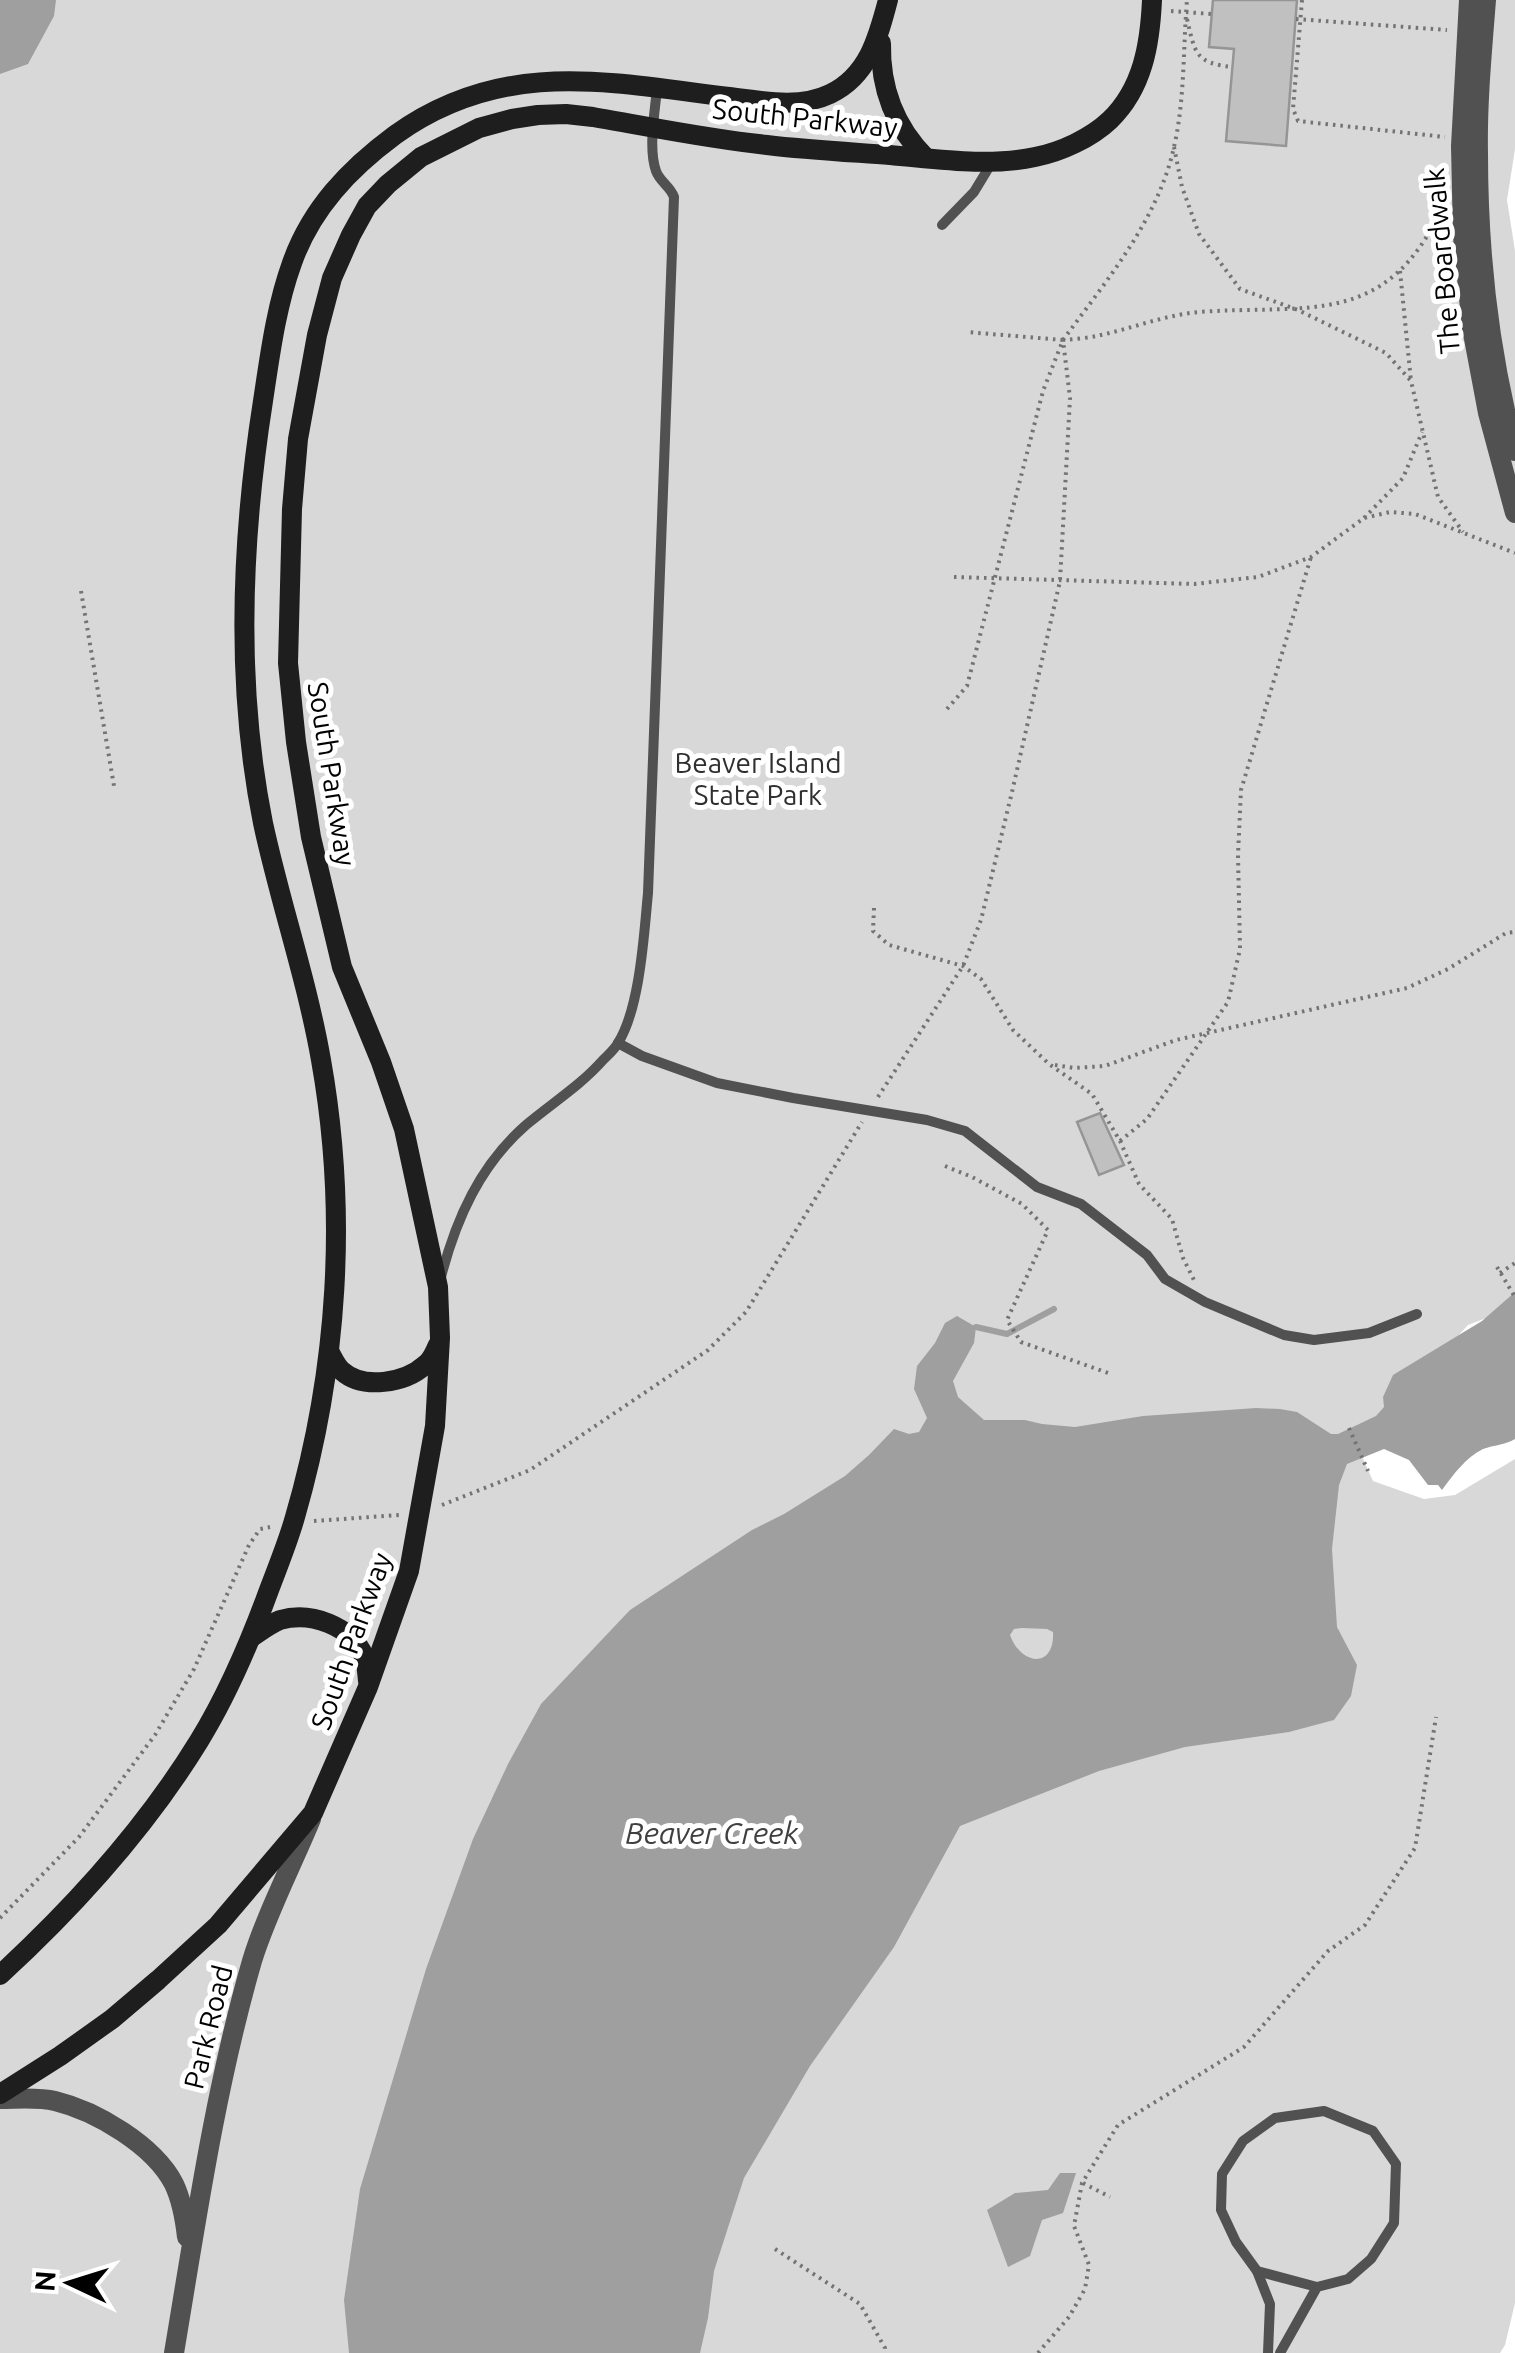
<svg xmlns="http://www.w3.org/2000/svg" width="1515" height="2353" viewBox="0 0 1515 2353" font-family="Ubuntu,sans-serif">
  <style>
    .green { fill: #d8d8d8 }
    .water { fill: #9f9f9f; fill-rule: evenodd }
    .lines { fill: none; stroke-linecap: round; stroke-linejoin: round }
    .stream { stroke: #9f9f9f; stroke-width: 6 }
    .building { fill: #c0c0c0; stroke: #959595; stroke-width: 2.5 }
    .path { stroke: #737373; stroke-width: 4; stroke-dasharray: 2.5 5; stroke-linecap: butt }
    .lane { stroke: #515151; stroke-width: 10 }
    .street { stroke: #515151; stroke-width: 20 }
    .secondary { stroke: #1e1e1e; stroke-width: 20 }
    .labels { text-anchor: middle; stroke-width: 10; stroke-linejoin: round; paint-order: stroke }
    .street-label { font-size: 28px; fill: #000; stroke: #fff }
    .park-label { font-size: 28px; fill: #2f2f2f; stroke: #fff }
    .water-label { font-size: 30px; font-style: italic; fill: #404040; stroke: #fff }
  </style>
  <rect width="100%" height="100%" fill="#fff"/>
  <polygon class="green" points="0,0 1515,0 1515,149 1507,200 1515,251 1515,1307 1468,1325 1357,1445 1373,1481 1424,1499 1455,1495 1515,1459 1515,2303 1505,2345 1500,2353 0,2353"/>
  <g class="water">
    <polygon points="0,0 56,0 54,16 28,64 0,74"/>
    <path d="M1515 1292V1439C1505 1445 1494 1445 1483 1449 1466 1457 1453 1475 1442 1490L1438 1485H1428L1409 1460 1384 1449 1347 1464 1339 1485 1332 1549 1337 1627 1357 1665 1351 1696 1334 1720 1289 1732 1185 1747 1099 1771 960 1826 894 1947 810 2066 744 2178 714 2271 708 2318 700 2353H349L344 2300 360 2189 426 1969 473 1839 508 1764 541 1704 630 1610 752 1530 784 1514 845 1476 869 1455 894 1429 909 1434 919 1432 927 1418 914 1389 917 1366 935 1343 945 1323 957 1316 976 1327 974 1343 953 1381 958 1397 984 1420H1025L1042 1424 1075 1427 1143 1416 1256 1408 1280 1409 1297 1412 1331 1434H1338L1376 1416 1384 1407 1383 1397 1393 1375 1482 1321ZM1022 1628 1047 1629 1053 1632C1055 1669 1021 1666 1010 1635L1014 1629Z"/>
    <polygon points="1060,2173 1076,2173 1063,2213 1042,2220 1030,2256 1008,2267 987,2210 1015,2193 1048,2190"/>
  </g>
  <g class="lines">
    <polyline class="stream" points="976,1327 1007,1334 1054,1309"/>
  </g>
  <g class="building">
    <polygon points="1213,0 1297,0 1286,146 1226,141 1234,49 1209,47"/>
    <polygon points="1100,1113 1124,1165 1099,1175 1077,1122"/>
  </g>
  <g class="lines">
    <g class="path">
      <polyline points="1302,0 1293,109 1298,121 1445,137"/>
      <polyline points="1171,11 1212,14"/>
      <path d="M1187 19C1195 53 1195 63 1232 67"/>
      <polyline points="1296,19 1447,30"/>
      <polyline points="1174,147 1182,187 1199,234 1240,289 1298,310 1386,353 1411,381 1438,497 1463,532"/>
      <polyline points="1400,271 1411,381"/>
      <path d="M1063 340C1106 281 1158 220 1174 147 1185 99 1183 48 1187 0"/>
      <polyline points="1364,518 1403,478 1422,432"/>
      <polyline points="954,577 1194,584 1258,577 1311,557 1364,518 1390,512 1415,514 1515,553"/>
      <polyline points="81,591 114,786"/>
      <polyline points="947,709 967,686 1043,391 1063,340 967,332"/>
      <polyline points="874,908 873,931 889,945 963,966 981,979 1013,1030 1049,1064 1092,1094 1120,1141 1139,1184 1172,1219 1183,1258 1194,1280"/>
      <polyline points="1055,1065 1074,1068 1105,1066 1176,1040 1407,988 1448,969 1506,933 1515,932"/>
      <path d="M878 1097 963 966 981 920 1012 792 1060 581 1070 398 1063 340C1075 339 1089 338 1101 335 1133 328 1165 315 1199 312 1308 304 1386 329 1442 208"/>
      <polyline points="1120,1141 1147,1119 1228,1002 1240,949 1238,855 1241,790 1311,557"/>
      <polyline points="945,1166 972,1177 1022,1204 1048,1230 1007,1320 1021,1342 1108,1373"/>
      <polyline points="1497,1267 1515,1297"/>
      <polyline points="1500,1273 1515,1263"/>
      <polyline points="1349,1428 1368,1471"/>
      <polyline points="442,1505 530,1470 708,1350 746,1312 862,1122"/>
      <polyline points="314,1521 399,1515"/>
      <polyline points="0,1918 79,1837 155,1735 194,1669 249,1545 260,1529 270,1527"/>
      <polyline points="1083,2183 1110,2197"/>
      <polyline points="775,2249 860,2304 885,2348 885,2353"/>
      <polyline points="1038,2353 1069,2317 1085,2289 1089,2265 1074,2226 1082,2183 1118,2125 1244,2047 1328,1951 1365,1925 1415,1848 1436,1717"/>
    </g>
    <g class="lane">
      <polyline points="942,225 974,192 991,164"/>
      <polyline points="618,1043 642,1056 717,1083 793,1098 927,1120 965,1131 1037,1187 1081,1204 1147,1255 1165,1279 1205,1302 1284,1335 1314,1340 1369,1333 1417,1314"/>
      <path d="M441 1277C456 1219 480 1165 526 1125 552 1103 580 1086 603 1060 608 1055 615 1049 618 1043 640 1008 644 934 648 893L674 197C670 186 660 182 656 171 648 148 655 112 657 88"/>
      <polyline points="1257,2271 1270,2304 1268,2353"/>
      <polyline points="1280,2353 1317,2287 1348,2279 1371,2259 1394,2223 1396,2164 1373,2131 1324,2111 1275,2118 1243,2141 1222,2174 1221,2210 1236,2242 1257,2271 1317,2287"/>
    </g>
    <g class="street">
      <polyline points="1469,0 1461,146 1463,237 1472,328 1488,413 1515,513"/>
      <path d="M1486 0C1482 51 1477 103 1478 154 1478 254 1489 354 1515 451"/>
      <path d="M0 2099C18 2099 38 2097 55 2101 96 2111 154 2145 174 2184 182 2201 185 2219 187 2237"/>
      <path d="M174 2353C196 2222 215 2089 252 1961 266 1915 292 1865 311 1819"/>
    </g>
    <g class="secondary">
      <path d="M881 43C880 88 894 126 926 158"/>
      <path d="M329 1351C333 1358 336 1366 342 1371 363 1390 405 1383 425 1365 432 1360 434 1353 438 1345"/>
      <path d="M252 1637C261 1631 270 1624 280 1620 311 1611 351 1626 364 1656 367 1664 367 1672 368 1681"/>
      <path d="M0 1975C75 1906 145 1829 199 1741 228 1694 250 1642 269 1590 278 1566 288 1542 295 1517 338 1369 348 1212 321 1060 307 980 280 902 263 823 235 684 241 541 263 401 270 355 276 307 292 263 311 209 349 169 395 135 502 58 607 82 729 97 762 101 799 109 830 94 868 76 878 38 888 0"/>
      <path d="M0 2094 60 2056 112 2019 158 1980 218 1925 313 1813 368 1687 409 1571 435 1426 440 1338 438 1287 404 1129 381 1062 342 967 311 837 296 742 288 663 292 509 298 439 317 335 332 278 351 235 367 206 388 184 421 157 479 128 512 119 538 115 566 114 593 117C651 127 709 139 767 145 808 150 849 152 890 155 937 159 988 167 1035 157 1061 152 1091 138 1110 120 1143 88 1150 44 1152 0"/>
    </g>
  </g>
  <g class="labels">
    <g class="street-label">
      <text transform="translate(805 118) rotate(6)" y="10">South Parkway</text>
      <text transform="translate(1442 261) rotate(-95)" y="10">The Boardwalk</text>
      <text transform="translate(332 774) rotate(81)" y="10">South Parkway</text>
      <text transform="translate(351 1641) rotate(-70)" y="10">South Parkway</text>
      <text transform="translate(208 2027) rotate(-76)" y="10">Park Road</text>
    </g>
    <g class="park-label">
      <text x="758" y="773">Beaver Island<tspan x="758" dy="32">State Park</tspan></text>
    </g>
    <g class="water-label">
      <text x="712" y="1844">Beaver Creek</text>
    </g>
  </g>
  <g transform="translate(70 2283) rotate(274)" stroke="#ffffff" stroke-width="8" paint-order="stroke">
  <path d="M0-8L18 38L0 25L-18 38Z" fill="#000000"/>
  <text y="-15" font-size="28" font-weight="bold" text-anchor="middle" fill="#000000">N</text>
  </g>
</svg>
